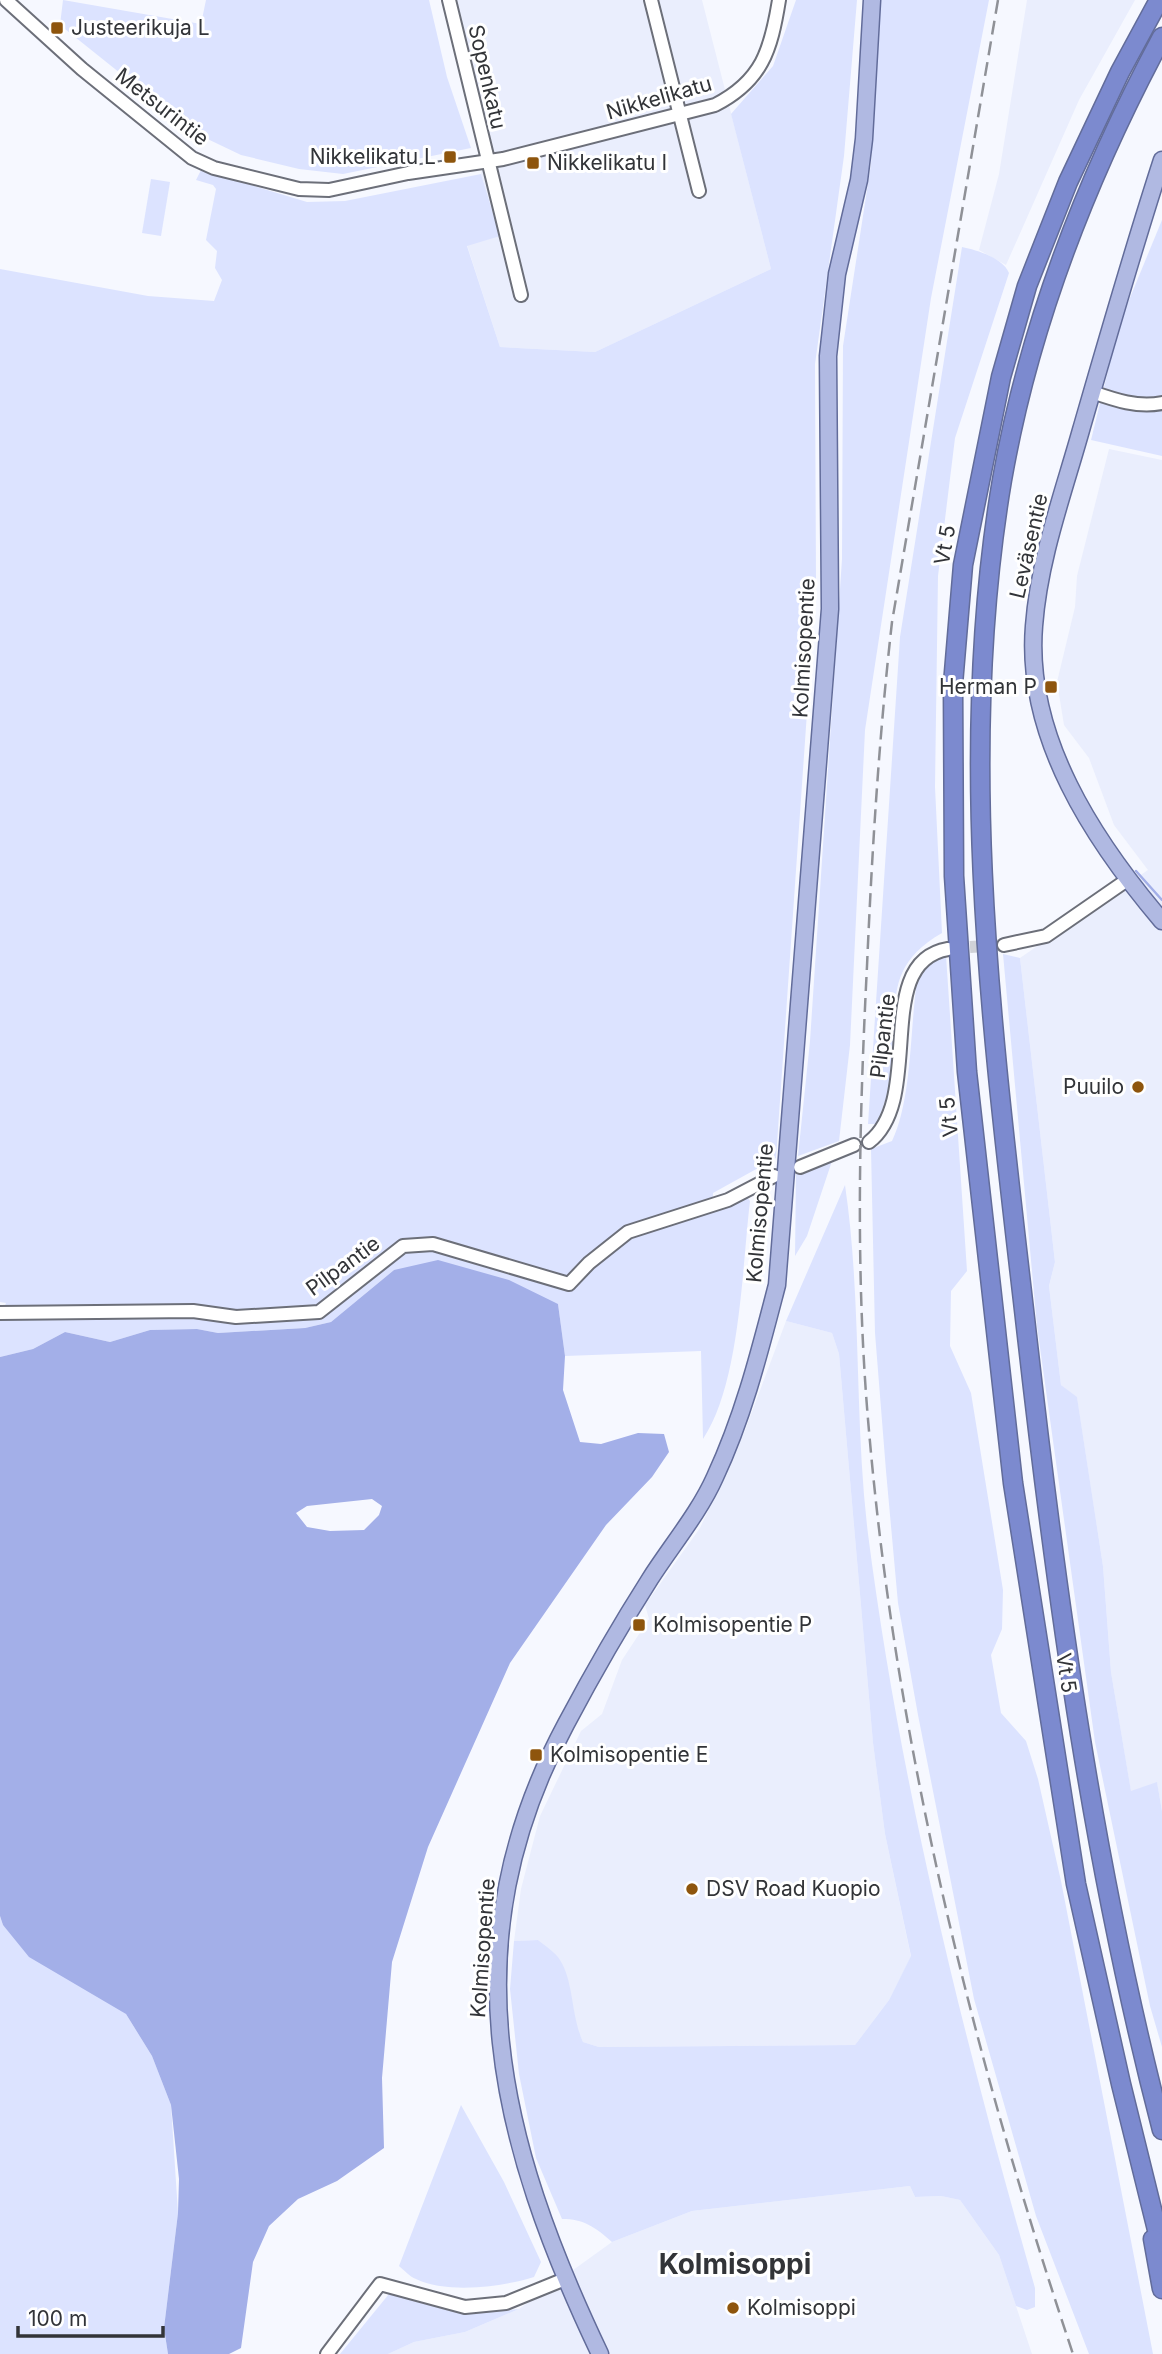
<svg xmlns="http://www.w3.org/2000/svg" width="1162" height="2354" viewBox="0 0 1162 2354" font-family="Inter,sans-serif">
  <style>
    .built { fill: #eaeefd }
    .green { fill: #dce3ff }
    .water { fill: #a3afe8; fill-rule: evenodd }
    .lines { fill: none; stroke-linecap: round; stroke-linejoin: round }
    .stream { stroke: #a3afe8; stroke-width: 2.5 }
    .minor-tunnel { stroke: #cfd1d7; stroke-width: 12; stroke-dasharray: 12 6; stroke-linecap: butt }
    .minor-casing { stroke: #6c6f79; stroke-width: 16 }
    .major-casing { stroke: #626c9a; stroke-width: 19 }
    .highway-casing { stroke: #626c9a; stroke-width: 21 }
    .minor { stroke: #fff; stroke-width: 12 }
    .major { stroke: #b0b9e2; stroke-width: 16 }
    .highway { stroke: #7c8acf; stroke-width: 18 }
    .rail { stroke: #8f9197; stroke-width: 2.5; stroke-dasharray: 14 7; stroke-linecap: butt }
    .poi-dot { fill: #8e550d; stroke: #fff; stroke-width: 2.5 }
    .labels { text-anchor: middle; stroke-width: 6; stroke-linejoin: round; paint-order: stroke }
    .poi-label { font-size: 21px; fill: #323438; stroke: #fff; text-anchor: start }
    .street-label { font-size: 21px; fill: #323438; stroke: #fff }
    .district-label { font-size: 28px; font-weight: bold; fill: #323438; stroke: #fff }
  </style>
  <rect width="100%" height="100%" fill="#f6f8ff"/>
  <g class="built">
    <polygon points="456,0 702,0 771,269 595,352 500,347 467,245 500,235 481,174 488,132"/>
    <polygon points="1027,0 1135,0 1079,100 1006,265 979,250 999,174"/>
    <polygon points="1109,449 1162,460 1162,1811 1157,1783 1131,1792 1111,1672 1103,1566 1077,1398 1061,1385 1049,1286 1055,1262 1020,958 1148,870 1114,825 1089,758 1064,725 1057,682 1075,607 1077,576"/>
    <polygon points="786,1321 832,1333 839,1354 873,1743 885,1834 911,1957 889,2000 855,2045 599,2047 583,2042 574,2022 569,1984 538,1940 514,1941 521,1889 540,1816 581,1731 602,1714 622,1660 649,1619 645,1605 700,1528 744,1433"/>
    <polygon points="910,2186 915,2197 941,2196 960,2200 999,2255 1032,2354 388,2354 414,2342 465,2332 519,2309 612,2242 692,2211"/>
  </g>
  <g class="green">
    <polygon points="63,0 201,24 206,0 429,0 447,77 471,148 343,174 299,169 241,155 195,133 60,25"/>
    <path d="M796 0H857L844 156 815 364 816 583 776 1158 713 1193 712 1210 747 1197 750 1201C742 1269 740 1384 703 1439L701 1351 565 1356 558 1304 394 1270 331 1322 305 1328 218 1333 197 1329 150 1330 110 1342 65 1332 33 1349 0 1357V1317L6 1303 0 1302V269L148 296 214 301 222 280 215 268 217 251 206 240 216 189 213 185 196 180 201 170 307 202 345 201 481 174 500 236 467 246 500 347 595 352 771 269 731 114 773 66Z"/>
    <polygon points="880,0 989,0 931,298 865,730 850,1045 839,1141 798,1156 810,1041 842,559 843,346 871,164"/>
    <polygon points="151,179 170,182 161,236 142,233"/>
    <polygon points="1162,220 1162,456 1091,440 1120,322"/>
    <path d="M962 247C977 250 1003 258 1009 273L955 438 938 576 935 787 942 933C877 970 901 1015 892 1077 889 1092 882 1109 877 1124H868L900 637Z"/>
    <polygon points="1003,954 1020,958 1055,1262 1049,1286 1061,1385 1077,1397 1103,1566 1111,1672 1131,1791 1157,1782 1162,1811 1162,2047 1150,2006 1095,1742 1037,1326"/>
    <path d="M946 955 967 1271 951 1291 950 1346 971 1393 1003 1590 1002 1629 991 1655 1001 1713 1026 1741 1038 1779 1061 1881 1153 2354H1089L1036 2216 974 1999 918 1715 898 1603 886 1471 875 1333 871 1149 892 1141C912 1100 910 1027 917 981L922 967Z"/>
    <polygon points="832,1161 807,1236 795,1256 796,1173"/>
    <path d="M845 1185C862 1300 854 1419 868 1534 901 1790 964 2040 1035 2288V2307L1027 2310 1016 2306 999 2255 960 2200 941 2196 915 2197 910 2186 692 2211 612 2242C595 2227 584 2219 562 2219L536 2158 519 2074 510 1989 514 1941 538 1940C545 1946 555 1952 560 1960 574 1982 571 2016 583 2042L599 2047 855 2045 889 2000 911 1956 885 1834 873 1743 839 1354 832 1333 786 1321Z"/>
    <polygon points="0,1916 3,1925 126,2014 152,2056 171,2105 178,2213 164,2328 168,2354 0,2354"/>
    <path d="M461 2105 504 2182 541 2262 534 2277C502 2287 447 2294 416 2279 410 2277 404 2270 399 2266Z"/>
    <path d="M389 2294C438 2307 468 2315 519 2309L465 2332 414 2342 388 2354H340Z"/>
  </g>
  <path class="water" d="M438 1260 509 1280 558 1304 565 1356 563 1390 580 1442 601 1444 638 1433 664 1434 669 1452 652 1477 606 1525 510 1663 428 1847 392 1962 382 2078 384 2148 337 2181 298 2199 269 2226 253 2262 241 2348 229 2354H168L164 2328 178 2213 179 2179 171 2105 152 2056 126 2014 29 1957 3 1925 0 1916V1357L33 1349 65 1332 110 1342 150 1330 197 1329 218 1333 305 1328 331 1322 394 1270ZM372 1499 382 1506 379 1515 364 1530 330 1531 307 1527 296 1513 307 1506Z"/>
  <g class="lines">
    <polyline class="stream" points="1136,871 1162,900"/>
    <polyline class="minor-tunnel" points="952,948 1004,945"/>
    <g class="minor-casing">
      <g id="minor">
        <path d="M6 0 82 69 192 158 214 168 299 189 329 190 408 173 503 159 715 105C762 81 771 50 779 0"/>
        <polyline points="449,0 521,295"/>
        <polyline points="651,0 699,191"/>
        <path d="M1092 392C1115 400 1138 408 1162 403"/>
        <polyline points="1004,945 1046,936 1127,880"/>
        <path d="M869 1142C926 1098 871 962 948 949"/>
        <polyline points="800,1167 854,1145"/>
        <polyline points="0,1313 193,1311 236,1317 319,1312 403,1246 433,1244 569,1284 589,1263 628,1232 728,1200 774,1176"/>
        <polyline points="327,2354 380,2284 465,2307 506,2303 565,2279"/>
      </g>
    </g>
    <g class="major-casing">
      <g id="major">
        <path d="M1162 160C1133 249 1107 340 1081 430 1063 494 1039 559 1034 626 1025 737 1094 841 1162 921"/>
        <path d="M600 2354C499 2142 448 1944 566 1724 592 1675 620 1626 650 1579 671 1546 699 1513 715 1477 744 1415 760 1350 777 1285L830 609 828 356 837 274 859 180 864 139 872 0"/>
      </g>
    </g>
    <g class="highway-casing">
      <g id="highway">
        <polyline points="1159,0 1120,72 1068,182 1027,286 1001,377 963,565 953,684 954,876 967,1072 1013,1483 1076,1884 1121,2084 1162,2250"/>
        <path d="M1162 37C1088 175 1029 325 1002 480 954 763 995 1054 1027 1336 1057 1602 1094 1870 1162 2130"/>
        <polyline points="1153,2239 1162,2289"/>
      </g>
    </g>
    <use href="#minor" class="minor"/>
    <use href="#major" class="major"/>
    <use href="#highway" class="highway"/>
    <path class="rail" d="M998 0 892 622C879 737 872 851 867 966 859 1124 855 1284 870 1442 898 1755 974 2057 1073 2354"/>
  </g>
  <g class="poi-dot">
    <rect x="50" y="21" width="14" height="14" rx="3.5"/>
    <rect x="443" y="150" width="14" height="14" rx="3.5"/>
    <rect x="526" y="156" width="14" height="14" rx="3.5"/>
    <rect x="1044" y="680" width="14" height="14" rx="3.5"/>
    <circle cx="1138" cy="1087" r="7"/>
    <rect x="632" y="1618" width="14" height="14" rx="3.5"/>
    <rect x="529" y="1748" width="14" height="14" rx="3.5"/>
    <circle cx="692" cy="1889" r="7"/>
    <circle cx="733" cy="2308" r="7"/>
  </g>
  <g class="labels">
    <g class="poi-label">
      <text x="71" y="35">Justeerikuja L</text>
      <text x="436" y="164" text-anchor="end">Nikkelikatu L</text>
      <text x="547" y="170">Nikkelikatu I</text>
      <text x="1037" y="694" text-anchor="end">Herman P</text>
      <text x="1124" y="1094" text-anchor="end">Puuilo</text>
      <text x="653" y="1632">Kolmisopentie P</text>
      <text x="550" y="1762">Kolmisopentie E</text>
      <text x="706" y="1896">DSV Road Kuopio</text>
      <text x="747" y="2315">Kolmisoppi</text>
    </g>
    <g class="street-label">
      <text transform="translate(487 77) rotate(77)" y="7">Sopenkatu</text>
      <text transform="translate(659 98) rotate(-16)" y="7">Nikkelikatu</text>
      <text transform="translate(162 107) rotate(38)" y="7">Metsurintie</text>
      <text transform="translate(945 545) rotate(-80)" y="7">Vt 5</text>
      <text transform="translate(1029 546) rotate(-77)" y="7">Leväsentie</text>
      <text transform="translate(804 648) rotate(-87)" y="7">Kolmisopentie</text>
      <text transform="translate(883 1036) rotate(-83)" y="7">Pilpantie</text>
      <text transform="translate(949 1117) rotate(-96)" y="7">Vt 5</text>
      <text transform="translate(760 1213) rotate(-85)" y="7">Kolmisopentie</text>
      <text transform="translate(343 1266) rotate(-36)" y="7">Pilpantie</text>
      <text transform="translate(1066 1673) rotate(81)" y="7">Vt 5</text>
      <text transform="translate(483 1948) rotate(-86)" y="7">Kolmisopentie</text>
    </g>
    <g class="district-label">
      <text x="735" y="2274">Kolmisoppi</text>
    </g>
  </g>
  <path d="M18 2326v10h145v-10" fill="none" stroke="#323438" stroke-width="3.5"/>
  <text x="28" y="2326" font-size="21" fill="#323438" stroke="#ffffff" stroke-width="5" paint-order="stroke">100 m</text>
</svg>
